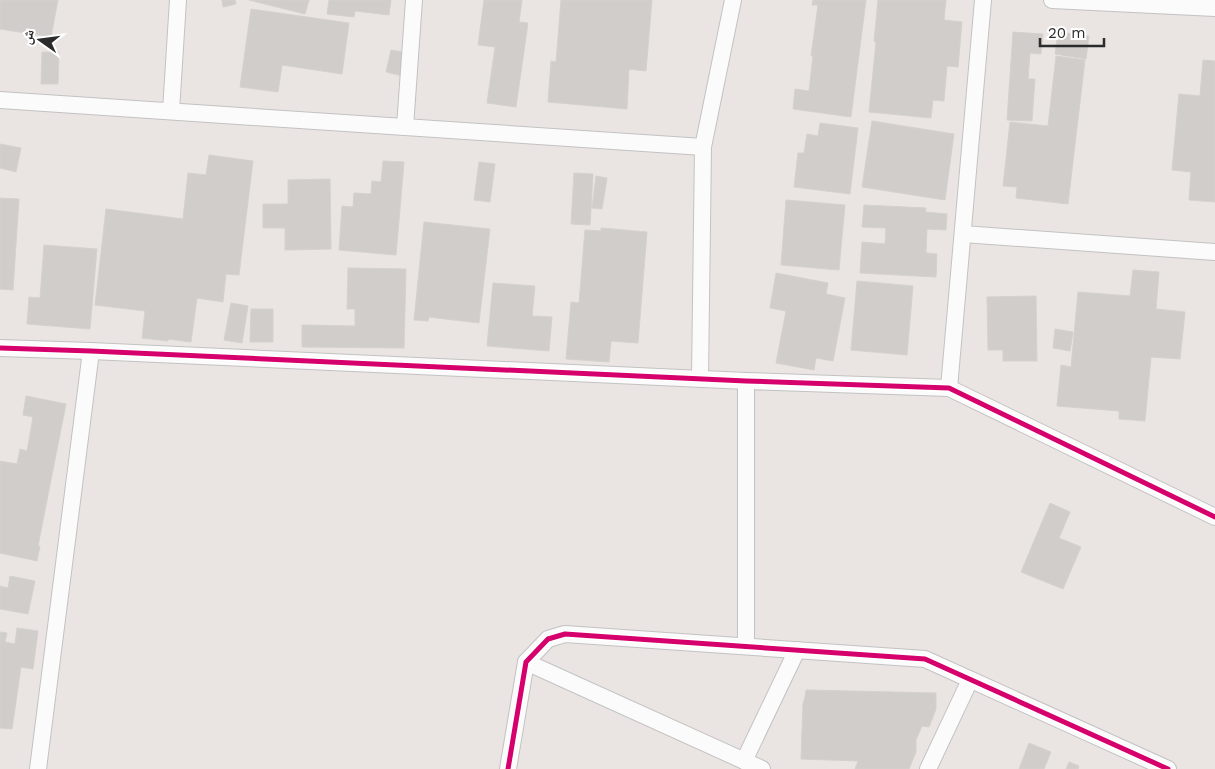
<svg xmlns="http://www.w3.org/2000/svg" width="1215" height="769" viewBox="0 0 1215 769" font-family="'Work Sans','Noto Naskh Arabic',sans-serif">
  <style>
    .building { fill: #d0cdcb; stroke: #d4d1ce }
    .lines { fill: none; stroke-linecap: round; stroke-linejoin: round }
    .street-casing { stroke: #c3c2c2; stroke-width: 18 }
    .street { stroke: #fcfbfb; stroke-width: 16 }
    .cycleway-casing { stroke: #fff; stroke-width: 8 }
    .cycleway { stroke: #d6006c; stroke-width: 5 }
  </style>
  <rect width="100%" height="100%" fill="#eae5e2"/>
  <g class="building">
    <polygon points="0,0 58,0 51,37 0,29"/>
    <polygon points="222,0 235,0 236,4 223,7"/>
    <polygon points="249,0 309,0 305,14"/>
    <polygon points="329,0 391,0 389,15 355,11 354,17 327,14"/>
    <polygon points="484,0 522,0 519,22 528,23 516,107 487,103 495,47 478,45"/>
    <polygon points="561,0 652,0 646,71 629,69 627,109 548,102 551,61 556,62"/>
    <polygon points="813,0 866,0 851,117 793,109 795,89 809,91 813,56 811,56 818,5 812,5"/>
    <polygon points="878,0 946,0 944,20 962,22 958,67 947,66 944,101 933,100 931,118 869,112 876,42 874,41"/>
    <polygon points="251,9 349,23 342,74 282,65 278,92 240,87"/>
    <polygon points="1013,32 1043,34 1041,54 1030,53 1028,79 1035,79 1032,121 1007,120"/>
    <polygon points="1058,32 1089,36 1086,59 1055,54"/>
    <polygon points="391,50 408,53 403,76 386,72"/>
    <polygon points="42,52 59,52 58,84 41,84"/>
    <polygon points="1056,56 1085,60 1068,204 1016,198 1017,187 1003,186 1010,122 1048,126"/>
    <polygon points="1203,60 1215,61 1215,202 1189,200 1191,172 1172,170 1179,94 1200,96"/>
    <polygon points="872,121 954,134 945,200 862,187"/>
    <polygon points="820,123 858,128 850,194 794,187 798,153 804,153 807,134 818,136"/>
    <polygon points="0,144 21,148 16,172 0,168"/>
    <polygon points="209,155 253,161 239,275 226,274 223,302 197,298 191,342 168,339 168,341 142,338 145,311 95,305 106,209 183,219 188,173 206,175"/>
    <polygon points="383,161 404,162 396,255 339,250 342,206 353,207 354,193 371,194 372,181 381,182"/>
    <polygon points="479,162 495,164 490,202 474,200"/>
    <polygon points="574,173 593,174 590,225 571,224"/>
    <polygon points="596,176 607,178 602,209 592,208"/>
    <polygon points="330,179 331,249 285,250 285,228 263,228 263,204 288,204 288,180"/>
    <polygon points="0,198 19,199 13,290 0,289"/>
    <polygon points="786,200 845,205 839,270 781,265"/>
    <polygon points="864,205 926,208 925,212 947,214 946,230 927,229 926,253 937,254 936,277 860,273 862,242 885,244 886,228 862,227"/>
    <polygon points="424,222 490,229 479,323 429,317 428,321 414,320"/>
    <polygon points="601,228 647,232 638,343 611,341 609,362 566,359 571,302 579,303 585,230 601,231"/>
    <polygon points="44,245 97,249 90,329 27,324 29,297 40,298"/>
    <polygon points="348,268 406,269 404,348 302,347 302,325 355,326 355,309 347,309"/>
    <polygon points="1133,270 1159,272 1156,309 1185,312 1180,359 1151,357 1145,421 1119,419 1119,411 1057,406 1061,365 1071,367 1078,292 1130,296"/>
    <polygon points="776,273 828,283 826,294 845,298 833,361 816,358 814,370 776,363 786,311 770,308"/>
    <polygon points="857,281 913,286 907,355 851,350"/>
    <polygon points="493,283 535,286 532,316 552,317 549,351 487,346"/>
    <polygon points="1036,296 1037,361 1003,361 1003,350 988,350 987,297"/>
    <polygon points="231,303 248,306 242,343 224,340"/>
    <polygon points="251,309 273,309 273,342 250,342"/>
    <polygon points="1055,329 1073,332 1070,351 1053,348"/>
    <polygon points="26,396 66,404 38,546 40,546 37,561 0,553 0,461 17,464 20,449 27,451 33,417 23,415"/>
    <polygon points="1050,503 1070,512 1059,538 1081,547 1063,589 1021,572"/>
    <polygon points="10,576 35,581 28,614 0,609 0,586 8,588"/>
    <polygon points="17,628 38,631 33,669 21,667 12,729 0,728 0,632 7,633 5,642 15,644"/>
    <polygon points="806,690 936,693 936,709 929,727 922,726 916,740 916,752 909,769 855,769 858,761 801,759 803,704 805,697"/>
    <polygon points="1029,743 1051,752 1044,769 1019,769"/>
    <polygon points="1069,762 1079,766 1078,769 1066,769"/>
  </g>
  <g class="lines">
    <g class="street-casing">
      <g id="street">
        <polyline points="1052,0 1215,8"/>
        <polyline points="0,100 703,147"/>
        <polyline points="171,111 178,0"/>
        <polyline points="405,127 414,0"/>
        <polyline points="963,234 1215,252"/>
        <polyline points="0,348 91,351 746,381 949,388 1215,517"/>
        <polyline points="700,379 703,147 733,0"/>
        <polyline points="746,381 746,646"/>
        <polyline points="949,388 983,0"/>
        <polyline points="526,662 762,769"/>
        <polyline points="744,761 797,650"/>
        <polyline points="38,769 91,351"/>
        <polyline points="508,769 526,662 548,639 565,634 925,659 1168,769"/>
        <polyline points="928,769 970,680"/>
      </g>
    </g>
    <use href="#street" class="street"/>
    <g class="cycleway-casing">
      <g id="cycleway">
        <polyline points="0,348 91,351 746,381 949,388 1215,517"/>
        <polyline points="508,769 526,662 548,639 565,634 925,659 1168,769"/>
      </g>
    </g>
    <use href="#cycleway" class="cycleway"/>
  </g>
  <g transform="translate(40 40) rotate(284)" stroke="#ffffff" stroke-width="4" paint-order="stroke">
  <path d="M0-4L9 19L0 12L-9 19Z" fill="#2b2b2b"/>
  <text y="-8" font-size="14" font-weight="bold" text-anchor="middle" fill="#2b2b2b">ش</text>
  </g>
  <path d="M1040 38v8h64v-8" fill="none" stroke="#2b2b2b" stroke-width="2.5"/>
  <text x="1048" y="38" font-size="15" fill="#2b2b2b" stroke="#ffffff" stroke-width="4" paint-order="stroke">20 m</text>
</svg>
